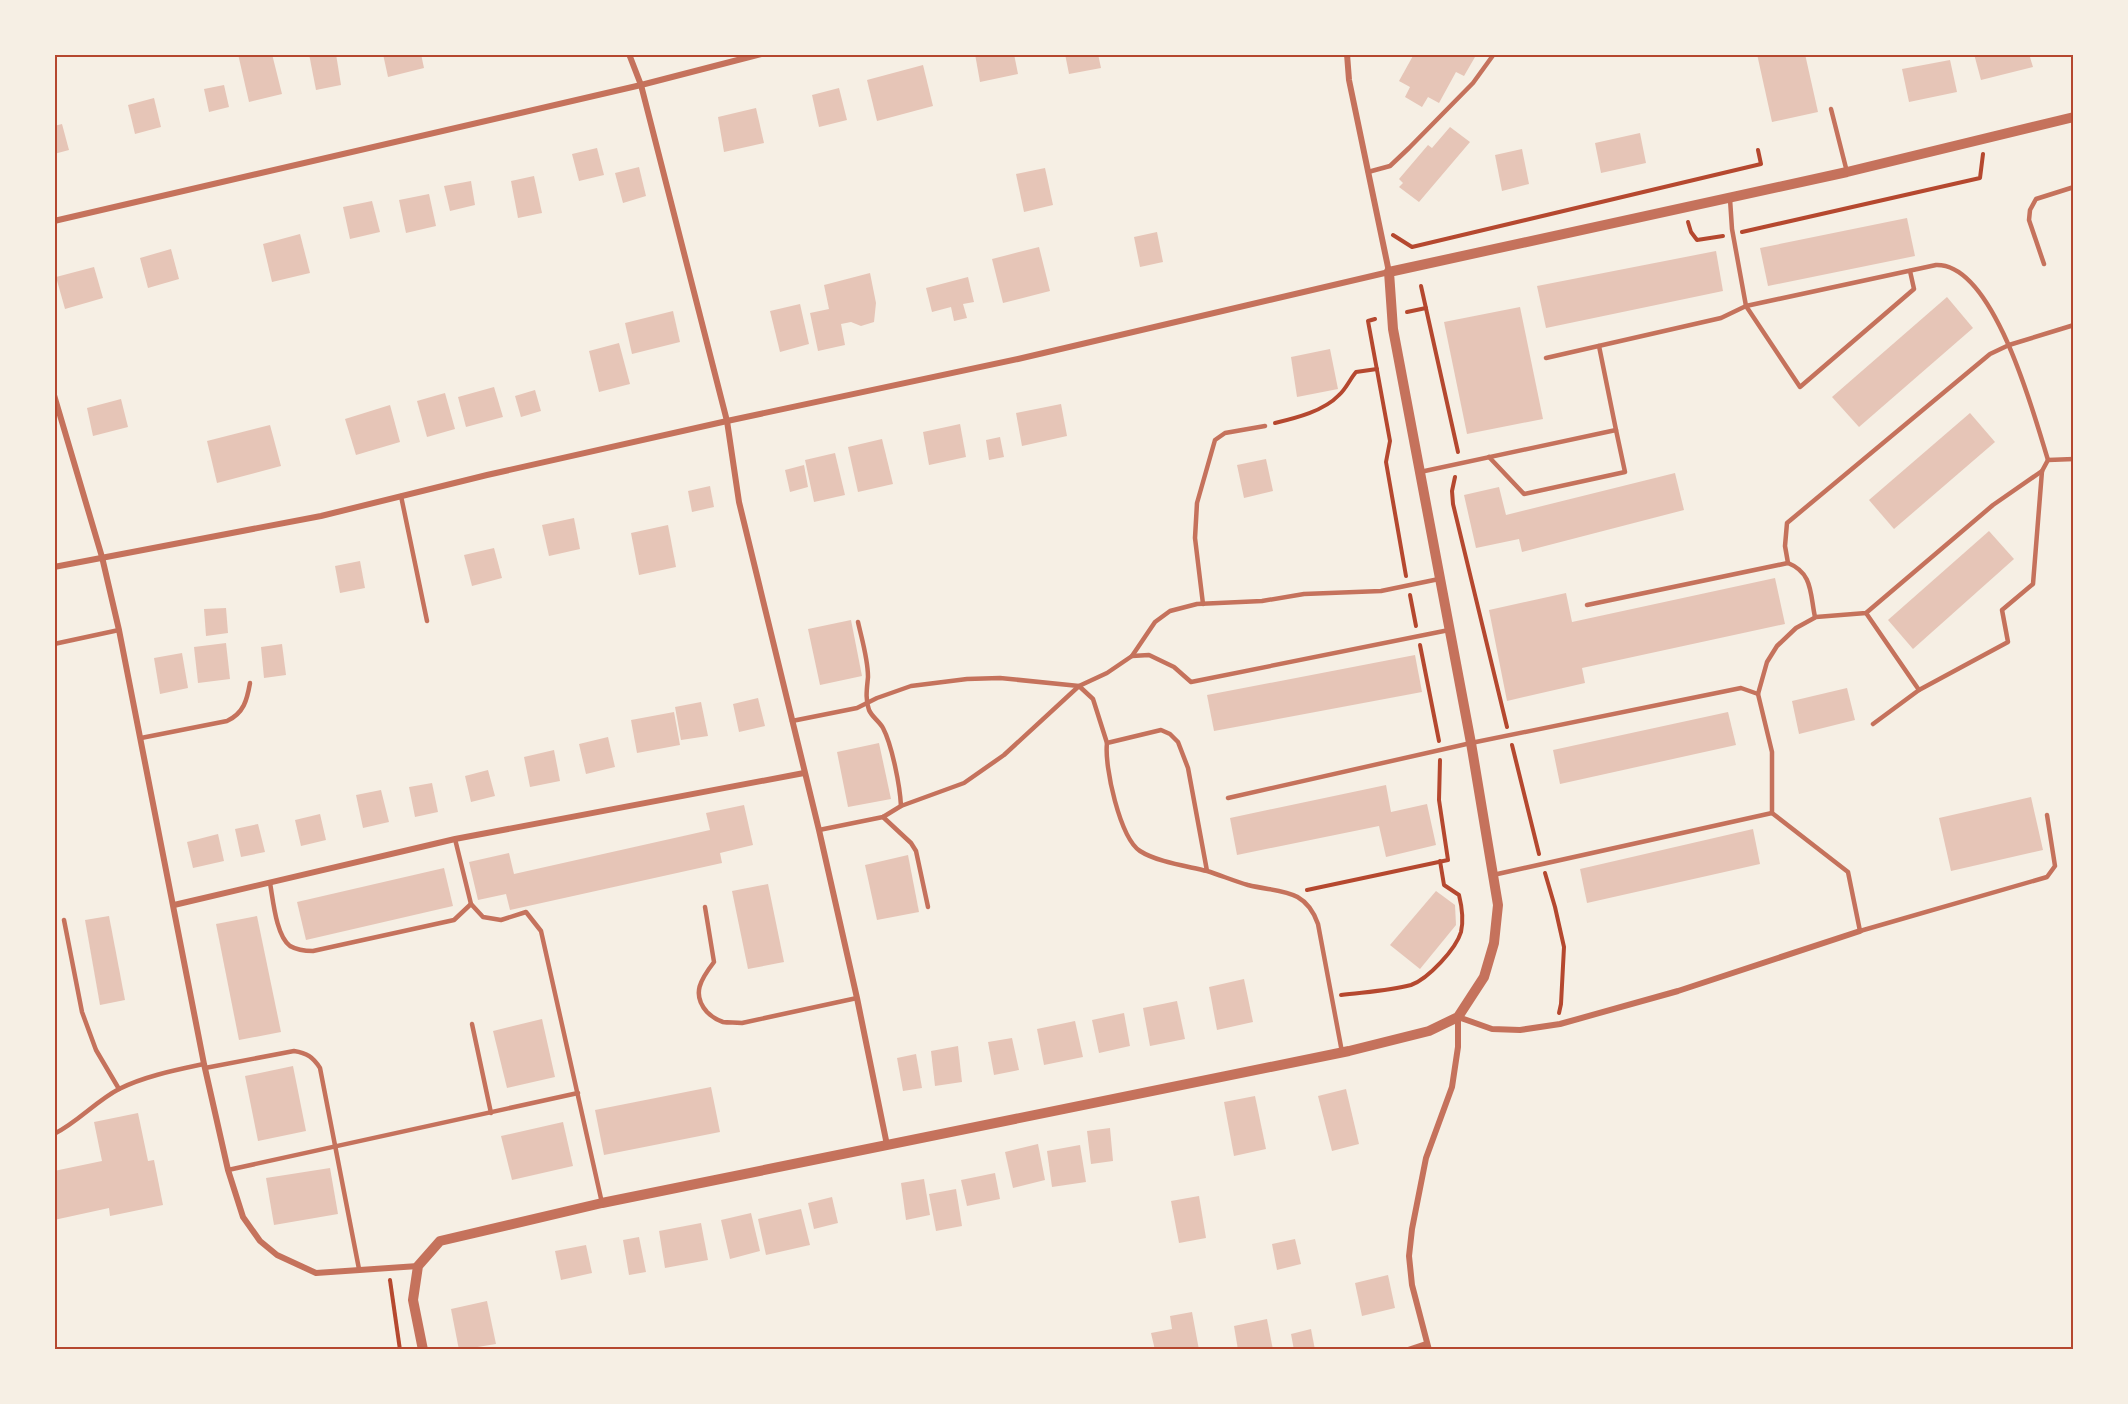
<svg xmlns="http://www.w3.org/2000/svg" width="2128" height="1404" viewBox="0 0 2128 1404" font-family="'Sofia Sans Condensed',sans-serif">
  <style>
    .building { fill: #e6c5b7 }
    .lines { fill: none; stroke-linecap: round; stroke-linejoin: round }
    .path { stroke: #b5482f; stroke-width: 4 }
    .service { stroke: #c5725c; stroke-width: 4.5 }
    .minor { stroke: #c5725c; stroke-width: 6 }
    .tertiary { stroke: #c5725c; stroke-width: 10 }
    .neatline { fill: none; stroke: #b5482f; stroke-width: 2 }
  </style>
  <rect width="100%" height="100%" fill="#f6efe4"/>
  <g class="building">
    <polygon points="238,54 272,54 282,94 249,102"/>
    <polygon points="309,54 336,54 341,85 316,90"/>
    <polygon points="383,54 421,54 424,68 388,77"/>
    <polygon points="975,54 1014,54 1018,74 980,82"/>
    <polygon points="1065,54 1098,54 1101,68 1069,74"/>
    <polygon points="1414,54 1468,54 1475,57 1464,76 1456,72 1439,103 1428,97 1422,107 1405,97 1410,87 1399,81"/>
    <polygon points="1757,54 1805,54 1818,112 1772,122"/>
    <polygon points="1974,54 2029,54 2033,67 1981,80"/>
    <polygon points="1950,60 1957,92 1909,102 1902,69"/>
    <polygon points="923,65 933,106 877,121 867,80"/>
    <polygon points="224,85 229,107 209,112 204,89"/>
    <polygon points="839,88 847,120 819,127 812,95"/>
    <polygon points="154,98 161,127 135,134 128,105"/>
    <polygon points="756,108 764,143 724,152 718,117"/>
    <polygon points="62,124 69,150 54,154 54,126"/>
    <polygon points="1450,127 1470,142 1419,202 1399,187 1403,183 1399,179 1428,145 1432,148"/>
    <polygon points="1640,133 1646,163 1601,173 1595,143"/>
    <polygon points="597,148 604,175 579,181 572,154"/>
    <polygon points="1522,149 1529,184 1502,191 1495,155"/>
    <polygon points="639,167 646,196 623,203 615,173"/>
    <polygon points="1045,168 1053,205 1024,212 1016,174"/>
    <polygon points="534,176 542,213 518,218 511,181"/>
    <polygon points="471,181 475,205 450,211 444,186"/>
    <polygon points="429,194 436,226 406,233 399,200"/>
    <polygon points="372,201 380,232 350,239 343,207"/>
    <polygon points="1907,218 1915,256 1768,286 1760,248"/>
    <polygon points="1157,232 1163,262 1140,267 1134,237"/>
    <polygon points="300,234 310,273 272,282 263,244"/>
    <polygon points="1039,247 1050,291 1003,303 992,259"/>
    <polygon points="171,249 179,279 148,288 140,258"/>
    <polygon points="1716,251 1723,291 1546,328 1537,286"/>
    <polygon points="94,267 103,298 65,309 56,277"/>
    <polygon points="870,273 876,303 874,322 861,326 851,322 841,324 845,345 818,351 810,313 829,309 824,285"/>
    <polygon points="968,277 974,302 963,304 967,318 954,321 951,307 932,312 926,288"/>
    <polygon points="1947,297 1973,328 1859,427 1832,397"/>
    <polygon points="800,304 809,344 780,352 770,311"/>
    <polygon points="1520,307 1543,419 1467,434 1444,322"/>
    <polygon points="673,311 680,342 632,354 625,323"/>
    <polygon points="619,343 630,384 599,392 589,351"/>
    <polygon points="1330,349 1338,389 1297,397 1291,357"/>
    <polygon points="494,387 503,417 466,427 458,397"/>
    <polygon points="535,390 541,411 521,417 515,396"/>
    <polygon points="445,393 455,429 427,437 417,401"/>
    <polygon points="121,399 128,427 93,436 87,408"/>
    <polygon points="1061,404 1067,436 1022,446 1016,413"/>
    <polygon points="390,405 400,442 356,455 345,419"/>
    <polygon points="1970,413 1995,442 1894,529 1869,500"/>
    <polygon points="960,424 966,457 929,465 923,432"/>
    <polygon points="270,425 281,466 217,483 207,441"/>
    <polygon points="1000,437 1004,457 989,460 986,440"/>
    <polygon points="882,439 893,484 858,492 848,447"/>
    <polygon points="835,453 845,495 814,502 805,460"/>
    <polygon points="1266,459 1273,491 1244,498 1237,465"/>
    <polygon points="804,465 808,487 790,492 785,470"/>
    <polygon points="1675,473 1684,510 1522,552 1519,539 1476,548 1464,495 1499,487 1506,515"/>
    <polygon points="710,486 714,507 692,512 688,491"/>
    <polygon points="574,518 580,549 549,556 542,525"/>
    <polygon points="668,525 676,567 639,575 631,533"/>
    <polygon points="1989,531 2014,559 1913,649 1888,620"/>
    <polygon points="494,548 502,578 472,586 464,555"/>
    <polygon points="360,561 365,588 340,593 335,566"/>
    <polygon points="1775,578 1785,624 1582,668 1585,683 1507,701 1489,610 1566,593 1572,622"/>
    <polygon points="226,608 228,633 206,636 204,609"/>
    <polygon points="851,620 862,676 820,685 808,629"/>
    <polygon points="226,643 230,679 198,683 194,647"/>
    <polygon points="282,644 286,675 264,678 261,647"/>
    <polygon points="182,653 188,688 160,694 154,658"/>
    <polygon points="1415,655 1422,692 1214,731 1207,695"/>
    <polygon points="1847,688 1855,720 1799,734 1792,701"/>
    <polygon points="758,698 765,726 739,732 733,704"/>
    <polygon points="701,702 708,736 681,740 675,707"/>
    <polygon points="674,712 680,745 637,753 631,720"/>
    <polygon points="1728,712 1736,745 1560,784 1553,750"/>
    <polygon points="608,737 615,767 586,774 579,744"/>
    <polygon points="879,743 891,799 848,807 837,752"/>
    <polygon points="554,750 560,781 530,787 524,757"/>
    <polygon points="488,770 495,796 471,802 465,776"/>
    <polygon points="432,783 438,812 415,817 409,787"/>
    <polygon points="1386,785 1391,812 1427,804 1436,845 1386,857 1379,826 1237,855 1230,818"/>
    <polygon points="381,790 389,822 363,828 356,795"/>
    <polygon points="2031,797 2043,850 1951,871 1939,818"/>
    <polygon points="744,805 753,845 720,853 722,863 510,910 506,894 478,900 469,862 509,853 514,874 710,830 706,813"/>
    <polygon points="320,814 326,840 301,846 295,820"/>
    <polygon points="258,824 265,852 241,857 235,829"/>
    <polygon points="1753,829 1760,864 1587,903 1580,869"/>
    <polygon points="218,834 224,861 193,868 187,842"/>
    <polygon points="908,855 919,912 877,920 865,865"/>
    <polygon points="444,868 453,906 306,940 297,902"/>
    <polygon points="768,884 784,962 748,969 732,891"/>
    <polygon points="1436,891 1455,905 1456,925 1420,969 1390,945"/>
    <polygon points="109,916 125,1000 100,1005 85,920"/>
    <polygon points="257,916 281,1032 239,1040 216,924"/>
    <polygon points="1244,979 1253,1022 1217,1030 1209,987"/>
    <polygon points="1177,1001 1185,1039 1150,1046 1143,1008"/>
    <polygon points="1124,1013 1130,1046 1099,1053 1092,1020"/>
    <polygon points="542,1019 555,1077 507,1088 493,1031"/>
    <polygon points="1075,1021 1083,1057 1044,1065 1037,1029"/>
    <polygon points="1012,1038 1019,1070 994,1075 988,1042"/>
    <polygon points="958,1046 962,1082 935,1086 931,1051"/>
    <polygon points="916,1054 922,1088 903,1091 897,1058"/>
    <polygon points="293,1066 306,1131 258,1141 245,1076"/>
    <polygon points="711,1087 720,1132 604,1155 595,1110"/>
    <polygon points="1346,1089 1359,1144 1332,1151 1318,1096"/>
    <polygon points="1255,1096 1266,1149 1234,1156 1224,1102"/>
    <polygon points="138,1113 148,1161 154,1160 163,1205 110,1216 109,1208 54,1220 54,1171 102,1161 94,1122"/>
    <polygon points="563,1122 573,1166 512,1180 501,1136"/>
    <polygon points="1110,1128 1113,1161 1091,1164 1087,1131"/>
    <polygon points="1038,1144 1045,1180 1013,1188 1005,1152"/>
    <polygon points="1080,1145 1086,1182 1052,1187 1047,1151"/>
    <polygon points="330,1168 338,1214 274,1225 266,1178"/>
    <polygon points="995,1173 1000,1199 967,1206 961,1180"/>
    <polygon points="924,1179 930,1215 906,1220 901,1183"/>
    <polygon points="956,1189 962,1226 936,1231 929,1194"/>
    <polygon points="1199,1196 1206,1238 1179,1243 1171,1201"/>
    <polygon points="832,1197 838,1223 814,1229 808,1203"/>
    <polygon points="801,1209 810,1245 766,1255 758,1219"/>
    <polygon points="751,1213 760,1251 730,1259 721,1220"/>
    <polygon points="701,1223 708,1260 665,1268 659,1231"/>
    <polygon points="639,1237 646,1272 629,1275 623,1240"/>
    <polygon points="1295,1239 1301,1264 1277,1270 1272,1244"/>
    <polygon points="586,1245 592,1273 561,1280 555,1251"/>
    <polygon points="1388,1275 1395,1308 1362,1316 1355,1283"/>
    <polygon points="487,1301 496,1344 459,1350 451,1309"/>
    <polygon points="1192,1312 1199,1350 1155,1350 1151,1333 1172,1329 1170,1316"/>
    <polygon points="1267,1319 1273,1350 1238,1350 1234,1326"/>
    <polygon points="1311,1329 1315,1350 1294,1350 1291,1334"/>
  </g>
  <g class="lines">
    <g class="path">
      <polyline points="1688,222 1691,232 1697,240 1723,236"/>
      <polyline points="1742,232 1980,178 1983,154"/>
      <polyline points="1393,235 1412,247 1761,164 1758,150"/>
      <polyline points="1421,286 1458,452"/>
      <polyline points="1407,312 1426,308"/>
      <polyline points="1375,319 1368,321 1390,441 1386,462 1406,576"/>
      <path d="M1275 423C1296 418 1324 411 1339 395 1346 389 1350 379 1356 372L1377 369"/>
      <polyline points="1455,477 1452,491 1453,504 1507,727"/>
      <polyline points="1410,595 1416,626"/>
      <polyline points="1420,645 1439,741"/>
      <polyline points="1512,745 1539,854"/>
      <polyline points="1545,873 1555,907 1564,947 1561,1004 1559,1013"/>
      <polyline points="1307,890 1448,860 1439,800 1440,760"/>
      <path d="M1341 995C1364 992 1389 991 1411 985 1428 979 1456 949 1461 932 1464 919 1462 907 1459 895L1444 885 1440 861"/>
      <polyline points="390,1280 400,1350"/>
    </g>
    <g class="service">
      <polyline points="1831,109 1847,172"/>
      <polyline points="1368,172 1390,166 1409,148 1473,83 1494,54"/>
      <polyline points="1730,199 1732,229 1746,306 1800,387 1914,289 1910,271"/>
      <polyline points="2044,264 2029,220 2030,210 2036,199 2074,187"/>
      <path d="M1546 358 1721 318 1746 306 1936 265C1994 263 2034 415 2048 460L2074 459"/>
      <polyline points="1489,457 1524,494 1625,472 1616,430"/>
      <polyline points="1420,472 1616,430 1599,346"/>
      <polyline points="401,496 427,621"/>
      <polyline points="1788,563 1785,546 1787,523 1990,354 2009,345 2074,325"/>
      <polyline points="1203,604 1195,538 1197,503 1215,440 1225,433 1265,426"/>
      <path d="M1587 605 1788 563C1813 573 1810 594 1815 617"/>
      <polyline points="1866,613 1919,690"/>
      <path d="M858 622C862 640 868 659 868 677 867 688 865 699 869 710 872 717 879 721 883 728 892 745 900 786 901 806"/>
      <polyline points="54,644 119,630"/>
      <polyline points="1132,656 1155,622 1170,611 1197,604 1262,601 1304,594 1381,591 1439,579"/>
      <polyline points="1758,694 1767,662 1777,646 1796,628 1816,617 1866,613 1993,505 2042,471"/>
      <polyline points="792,721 857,708 877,698 911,686 967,679 1000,678 1079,686 1093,699 1107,743"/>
      <polyline points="1873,724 1919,690 2008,642 2002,610 2033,584 2042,471 2048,460"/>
      <path d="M141 738 227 721C244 713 247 700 250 683"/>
      <polyline points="1228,798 1471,743 1741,688 1758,694 1772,752 1772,813 1848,872 1860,931 2047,877 2055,866 2047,815"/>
      <polyline points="883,817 911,843 916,851 928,907"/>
      <polyline points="819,830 883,817 901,806 964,783 1004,755 1079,686 1107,673 1132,656 1149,655 1174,667 1191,682 1449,630"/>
      <polyline points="455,839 471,904 483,917 501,920 526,912 541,931 602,1203"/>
      <path d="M1207 871C1187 866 1157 862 1140 851 1120 838 1104 766 1107 743L1161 730 1170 734 1178 742 1188 768 1207 871C1220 875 1234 881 1248 885 1279 893 1305 887 1318 924L1342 1052"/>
      <polyline points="1493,875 1772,813"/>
      <path d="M270 883C273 899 276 936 290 946 297 950 305 951 313 951L454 920 471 904"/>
      <path d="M705 907 714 962C701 979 691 994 707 1012 711 1016 717 1020 723 1022 729 1023 736 1022 742 1023L857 998"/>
      <polyline points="64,920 82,1012 96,1050 119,1089"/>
      <polyline points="472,1024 491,1113"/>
      <path d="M205 1068 294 1051C307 1053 313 1057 320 1068L359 1269"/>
      <path d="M54 1134C78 1122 96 1101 119 1089 145 1076 176 1070 204 1064"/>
      <polyline points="228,1170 578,1093"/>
    </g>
    <g class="minor">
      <polyline points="629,54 641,85 727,421 739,502 819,830 857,998 887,1145"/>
      <polyline points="54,221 641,85 761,54"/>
      <polyline points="54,395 102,557 119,630 204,1064 228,1170 243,1217 260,1241 277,1255 316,1273 418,1266"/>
      <polyline points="54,567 321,516 487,475 727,421 1018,359 1389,272 1349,80 1347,54"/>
      <polyline points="174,905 455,839 804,773"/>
      <polyline points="1408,1350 1426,1344"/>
      <polyline points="1429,1350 1412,1285 1409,1256 1412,1229 1426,1158 1452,1087 1458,1047 1458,1017 1492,1029 1520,1030 1560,1024 1678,991 1860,931"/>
    </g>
    <polyline class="tertiary" points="423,1350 413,1300 418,1266 440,1241 602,1203 1349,1051 1429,1031 1458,1017 1484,977 1494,943 1498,905 1471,743 1393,329 1389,272 1847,172 2074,117"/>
  </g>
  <rect width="2128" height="1404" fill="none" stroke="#f6efe4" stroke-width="111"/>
  <rect x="56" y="56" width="2016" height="1292" class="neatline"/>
</svg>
